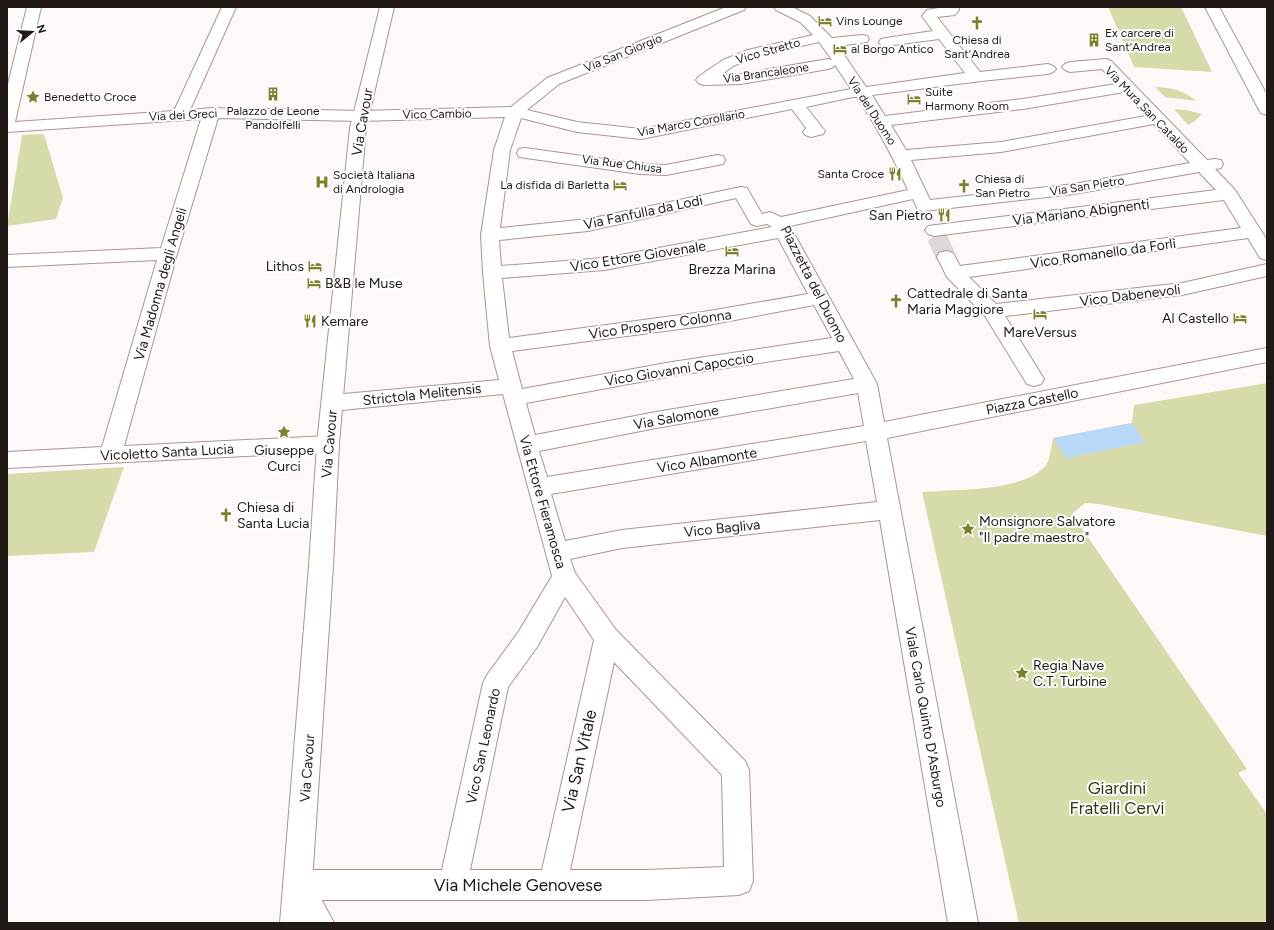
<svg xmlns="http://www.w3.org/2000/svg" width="1274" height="930" viewBox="0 0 1274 930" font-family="Figtree,sans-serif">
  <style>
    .green { fill: #d7dbaa }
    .water { fill: #b7d8f7 }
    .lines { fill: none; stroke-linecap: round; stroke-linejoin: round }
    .street-tunnel-far1 { stroke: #ddd7d6; stroke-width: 16; stroke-dasharray: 16 8; stroke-linecap: butt }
    .street-tunnel { stroke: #ddd7d6; stroke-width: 20; stroke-dasharray: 20 10; stroke-linecap: butt }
    .street-casing { stroke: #aa958e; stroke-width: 2 }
    .secondary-casing { stroke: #aa958e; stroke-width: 2 }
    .street { fill: #fff; fill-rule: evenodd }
    .secondary { fill: #fff; fill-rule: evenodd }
    .labels { text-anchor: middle; stroke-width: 4; stroke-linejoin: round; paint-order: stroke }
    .far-poi-label { font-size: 12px; fill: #211916; stroke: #fff; text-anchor: start }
    .far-street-label { font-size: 12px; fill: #211916; stroke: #fff }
    .street-label { font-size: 14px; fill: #211916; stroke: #fff }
    .poi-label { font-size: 14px; fill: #211916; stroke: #fff; text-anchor: start }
    .near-street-label { font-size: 17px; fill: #211916; stroke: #fff }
    .near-park-label { font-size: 17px; fill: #33350c; stroke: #fff }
  </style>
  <rect width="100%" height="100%" fill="#fef9f8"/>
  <g class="green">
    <polygon points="1108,7 1181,7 1212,72 1134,67"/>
    <path d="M1155 87C1170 87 1185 91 1196 101L1165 97Z"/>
    <polygon points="1174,109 1186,110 1202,114 1195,121 1188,125"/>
    <polygon points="44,134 63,198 56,219 7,226 22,135"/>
    <path d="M1267 383V536L1099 504 1085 503 1072 514 1247 769 1238 773 1267 814V923H1019L922 492C955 489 1025 492 1046 465 1051 458 1051 446 1053 438L1132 423 1134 405Z"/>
    <polygon points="124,467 94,552 7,556 7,474"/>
  </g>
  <polygon class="water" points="1132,423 1145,442 1066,458 1053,438"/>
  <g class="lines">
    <polyline class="street-tunnel-far1" points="936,236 937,238"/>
    <polyline class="street-tunnel" points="937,237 946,257"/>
    <g class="street-casing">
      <g id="street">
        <path d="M27 7H41L15 122 174 111 222 7H236L190 110 211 108 360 111 511 107 547 78 726 7H746L744 10 559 84 527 110 577 122 641 129 851 89 835 65 833 67 828 69 741 84 704 85 698 83 696 80 698 77 723 60 748 50 813 35 800 22 776 10 774 7H792L810 16 832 38 862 35 867 36 869 39 867 42 838 46 866 87 965 73 939 39 886 46 881 45 879 42 881 39 886 38 933 31 922 16 927 10 945 7H959V10L955 15 937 17 980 72 1048 64 1053 66 1056 69 1053 72 1048 74 981 81 872 95 885 116 1023 99 1116 84 1102 69 1070 72 1065 70 1062 67 1065 64 1070 62 1106 59 1111 61 1207 160 1215 159 1221 160 1223 164 1221 168 1215 169 1235 190 1267 240V260L1260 258 1248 238 969 277 996 304 1182 283 1267 264V276L1182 295 1005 316 1044 379 1041 384 1034 386 1027 384 985 316 947 277 937 257 939 253 946 251 953 253 960 266 1241 228 1224 200 934 236 928 234 925 230 928 226 1216 190 1199 172 1074 194 924 211 918 210 913 199 790 226 877 384 884 422 1267 348V362L887 438 978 923H948L880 520 622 548 570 559 575 573 616 630 745 761 749 770 753 881 749 891 739 895 647 900H298L288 895 283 885 288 875 298 870H442L483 683 487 675 519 631 552 576 503 394 332 411 325 408 322 403 325 398 332 395 499 380 490 346 483 273 481 235 494 150 505 117 360 121 218 118 177 254 124 446 328 436 336 438 339 444 336 450 328 452 7 468V452L102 447 157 260 7 267V255L161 248 201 119 7 132V88ZM819 42 832 60 828 59 741 74 721 75 733 66 758 56ZM1124 92 1146 116 1001 142 906 150 891 125 1023 109ZM853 97H857C877 127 893 157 908 190L781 217 770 212 762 214 747 188 741 187 588 219 500 228 510 150 521 118 577 132 641 139 792 109 806 128 803 132 805 135 811 137 823 134 825 131 806 107ZM1154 124 1190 163 1074 184 930 200 911 160 1001 152ZM736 198 751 224 757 226 767 224 772 227 604 258 501 266 499 240 588 231ZM778 238 808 294 703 312 509 338 502 278 604 270ZM814 305 832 338 672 362 522 389 512 351 703 326ZM839 351 854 379 656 412 535 435 526 403 672 376ZM858 393 864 426 547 477 539 451 656 428ZM866 441 877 502 622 530 565 541 551 494ZM565 597 594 640 542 870H470L508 687 537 647ZM614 662 722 775 724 867 647 870H570Z"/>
        <polygon points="1205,7 1219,7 1267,95 1267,115 1261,113 1259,110"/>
        <polygon points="525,148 640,164 666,165 717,155 723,156 725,160 723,164 666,175 640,174 519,157 517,153 519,149"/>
      </g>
    </g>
    <g class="secondary-casing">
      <polygon id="secondary" points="380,7 394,7 366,128 339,444 333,566 312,882 334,923 280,923 309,566 317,444 350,128"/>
    </g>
    <use href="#street" class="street"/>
    <use href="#secondary" class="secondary"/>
  </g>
  <defs>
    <g id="hotel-bare" transform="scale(1.08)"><path d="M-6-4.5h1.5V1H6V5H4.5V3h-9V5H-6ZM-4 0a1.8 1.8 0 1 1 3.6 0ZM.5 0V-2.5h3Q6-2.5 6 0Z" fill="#7d802a" stroke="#fff" stroke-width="2.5" paint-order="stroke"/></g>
    <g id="church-bare" transform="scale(1.08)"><path d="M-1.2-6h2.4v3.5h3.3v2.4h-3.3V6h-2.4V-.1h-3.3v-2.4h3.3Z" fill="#7d802a" stroke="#fff" stroke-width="2.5" paint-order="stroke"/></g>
    <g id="building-bare" transform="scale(1.08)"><path d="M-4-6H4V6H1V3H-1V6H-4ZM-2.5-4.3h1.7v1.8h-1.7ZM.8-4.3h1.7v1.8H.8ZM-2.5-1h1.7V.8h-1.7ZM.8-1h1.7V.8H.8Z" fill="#7d802a" stroke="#fff" stroke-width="2.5" paint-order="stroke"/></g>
    <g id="sight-bare" transform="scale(1.08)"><path d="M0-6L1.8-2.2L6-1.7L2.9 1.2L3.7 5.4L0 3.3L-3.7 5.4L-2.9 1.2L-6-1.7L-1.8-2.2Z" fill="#7d802a" stroke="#fff" stroke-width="2.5" paint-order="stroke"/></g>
    <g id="restaurant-bare" transform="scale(1.08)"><path d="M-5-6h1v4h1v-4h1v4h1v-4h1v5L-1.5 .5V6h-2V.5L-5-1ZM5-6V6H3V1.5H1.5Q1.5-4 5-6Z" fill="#7d802a" stroke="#fff" stroke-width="2.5" paint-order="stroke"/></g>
    <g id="hospital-bare" transform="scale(1.08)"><path d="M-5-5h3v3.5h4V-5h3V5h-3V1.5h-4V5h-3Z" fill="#7d802a" stroke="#fff" stroke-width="2.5" paint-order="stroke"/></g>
  </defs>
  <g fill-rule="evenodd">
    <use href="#hotel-bare" x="825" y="21"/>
    <use href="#church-bare" x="977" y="23"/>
    <use href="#building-bare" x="1094" y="40"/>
    <use href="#hotel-bare" x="840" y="49"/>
    <use href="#building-bare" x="273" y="94"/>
    <use href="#sight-bare" x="33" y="97"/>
    <use href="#hotel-bare" x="914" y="99"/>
    <use href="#restaurant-bare" x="895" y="174"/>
    <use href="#hospital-bare" x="322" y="182"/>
    <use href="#hotel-bare" x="620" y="185"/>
    <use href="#church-bare" x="964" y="186"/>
    <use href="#restaurant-bare" x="944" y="215"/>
    <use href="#hotel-bare" x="732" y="251"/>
    <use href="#hotel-bare" x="315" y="266"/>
    <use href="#hotel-bare" x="314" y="283"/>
    <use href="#church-bare" x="896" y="301"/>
    <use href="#hotel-bare" x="1040" y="314"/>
    <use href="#hotel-bare" x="1240" y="318"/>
    <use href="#restaurant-bare" x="310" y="321"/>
    <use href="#sight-bare" x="284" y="432"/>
    <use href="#church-bare" x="226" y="515"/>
    <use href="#sight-bare" x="968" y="529"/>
    <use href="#sight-bare" x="1022" y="673"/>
  </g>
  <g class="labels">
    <g class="far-poi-label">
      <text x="836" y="25">Vins Lounge</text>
      <text x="1105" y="37">Ex carcere di<tspan x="1105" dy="14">Sant'Andrea</tspan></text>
      <text x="977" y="44" text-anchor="middle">Chiesa di<tspan x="977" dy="14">Sant'Andrea</tspan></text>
      <text x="851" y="53">al Borgo Antico</text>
      <text x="925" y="96">Suite<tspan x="925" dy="14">Harmony Room</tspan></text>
      <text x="44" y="101">Benedetto Croce</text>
      <text x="273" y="115" text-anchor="middle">Palazzo de Leone<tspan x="273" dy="14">Pandolfelli</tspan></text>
      <text x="884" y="178" text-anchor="end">Santa Croce</text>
      <text x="333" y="179">Società Italiana<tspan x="333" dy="14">di Andrologia</tspan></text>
      <text x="975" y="183">Chiesa di<tspan x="975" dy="14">San Pietro</tspan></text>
      <text x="609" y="189" text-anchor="end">La disfida di Barletta</text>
    </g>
    <g class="far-street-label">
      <text transform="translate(768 51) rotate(-16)" y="4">Vico Stretto</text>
      <text transform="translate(623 53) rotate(-22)" y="4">Via San Giorgio</text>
      <text transform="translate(766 73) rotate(-8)" y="4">Via Brancaleone</text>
      <text transform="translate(1147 110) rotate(46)" y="4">Via Mura San Cataldo</text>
      <text transform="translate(872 111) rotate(57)" y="4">Via del Duomo</text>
      <text transform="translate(437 114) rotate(-1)" y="4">Vico Cambio</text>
      <text transform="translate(183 115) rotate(-3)" y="4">Via dei Greci</text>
      <text transform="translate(691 123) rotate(-10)" y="4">Via Marco Corollario</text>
      <text transform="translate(622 164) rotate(7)" y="4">Via Rue Chiusa</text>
      <text transform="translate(1087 186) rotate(-9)" y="4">Via San Pietro</text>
    </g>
    <g class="street-label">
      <text transform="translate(362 122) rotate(-80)" y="5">Via Cavour</text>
      <text transform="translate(643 212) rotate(-12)" y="5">Via Fanfulla da Lodi</text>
      <text transform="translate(1081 212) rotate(-7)" y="5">Via Mariano Abignenti</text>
      <text transform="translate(1103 253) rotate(-8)" y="5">Vico Romanello da Forlì</text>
      <text transform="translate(638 256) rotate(-9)" y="5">Vico Ettore Giovenale</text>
      <text transform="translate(160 284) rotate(-74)" y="5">Via Madonna degli Angeli</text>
      <text transform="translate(814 284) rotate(63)" y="5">Piazzetta del Duomo</text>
      <text transform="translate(1130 295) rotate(-7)" y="5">Vico Dabenevoli</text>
      <text transform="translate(660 324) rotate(-8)" y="5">Vico Prospero Colonna</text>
      <text transform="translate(679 369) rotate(-9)" y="5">Vico Giovanni Capoccio</text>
      <text transform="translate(422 394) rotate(-6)" y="5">Strictola Melitensis</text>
      <text transform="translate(1032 401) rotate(-11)" y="5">Piazza Castello</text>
      <text transform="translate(676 417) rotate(-10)" y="5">Via Salomone</text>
      <text transform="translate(329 444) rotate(-85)" y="5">Via Cavour</text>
      <text transform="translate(167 452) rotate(-3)" y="5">Vicoletto Santa Lucia</text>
      <text transform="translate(707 460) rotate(-9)" y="5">Vico Albamonte</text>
      <text transform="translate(543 502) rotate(74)" y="5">Via Ettore Fieramosca</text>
      <text transform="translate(722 528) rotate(-6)" y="5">Vico Bagliva</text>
      <text transform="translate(926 717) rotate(80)" y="5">Viale Carlo Quinto D'Asburgo</text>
      <text transform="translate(483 746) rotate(-78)" y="5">Vico San Leonardo</text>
      <text transform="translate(307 768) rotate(-86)" y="5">Via Cavour</text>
    </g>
    <g class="poi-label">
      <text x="933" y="220" text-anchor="end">San Pietro</text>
      <text x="304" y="271" text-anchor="end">Lithos</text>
      <text x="732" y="274" text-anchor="middle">Brezza Marina</text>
      <text x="325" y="288">B&amp;B le Muse</text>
      <text x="907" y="298">Cattedrale di Santa<tspan x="907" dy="16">Maria Maggiore</tspan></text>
      <text x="1229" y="323" text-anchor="end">Al Castello</text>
      <text x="321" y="326">Kemare</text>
      <text x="1040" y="337" text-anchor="middle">MareVersus</text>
      <text x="284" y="455" text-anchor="middle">Giuseppe<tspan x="284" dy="16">Curci</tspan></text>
      <text x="237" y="512">Chiesa di<tspan x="237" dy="16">Santa Lucia</tspan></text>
      <text x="979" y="526">Monsignore Salvatore<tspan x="979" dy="16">"Il padre maestro"</tspan></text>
      <text x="1033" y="670">Regia Nave<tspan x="1033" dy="16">C.T. Turbine</tspan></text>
    </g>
    <g class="near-street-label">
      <text transform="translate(579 761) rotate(-77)" y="6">Via San Vitale</text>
      <text x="518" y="891">Via Michele Genovese</text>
    </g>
    <g class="near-park-label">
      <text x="1117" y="794">Giardini<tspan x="1117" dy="20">Fratelli Cervi</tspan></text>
    </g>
  </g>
  <rect width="1274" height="930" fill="none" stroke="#211916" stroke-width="16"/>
  <g transform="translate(32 32) rotate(72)" stroke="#ffffff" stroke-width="3" paint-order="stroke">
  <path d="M0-3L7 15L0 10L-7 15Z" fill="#211916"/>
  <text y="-6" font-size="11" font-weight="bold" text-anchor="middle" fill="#211916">N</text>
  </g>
</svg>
